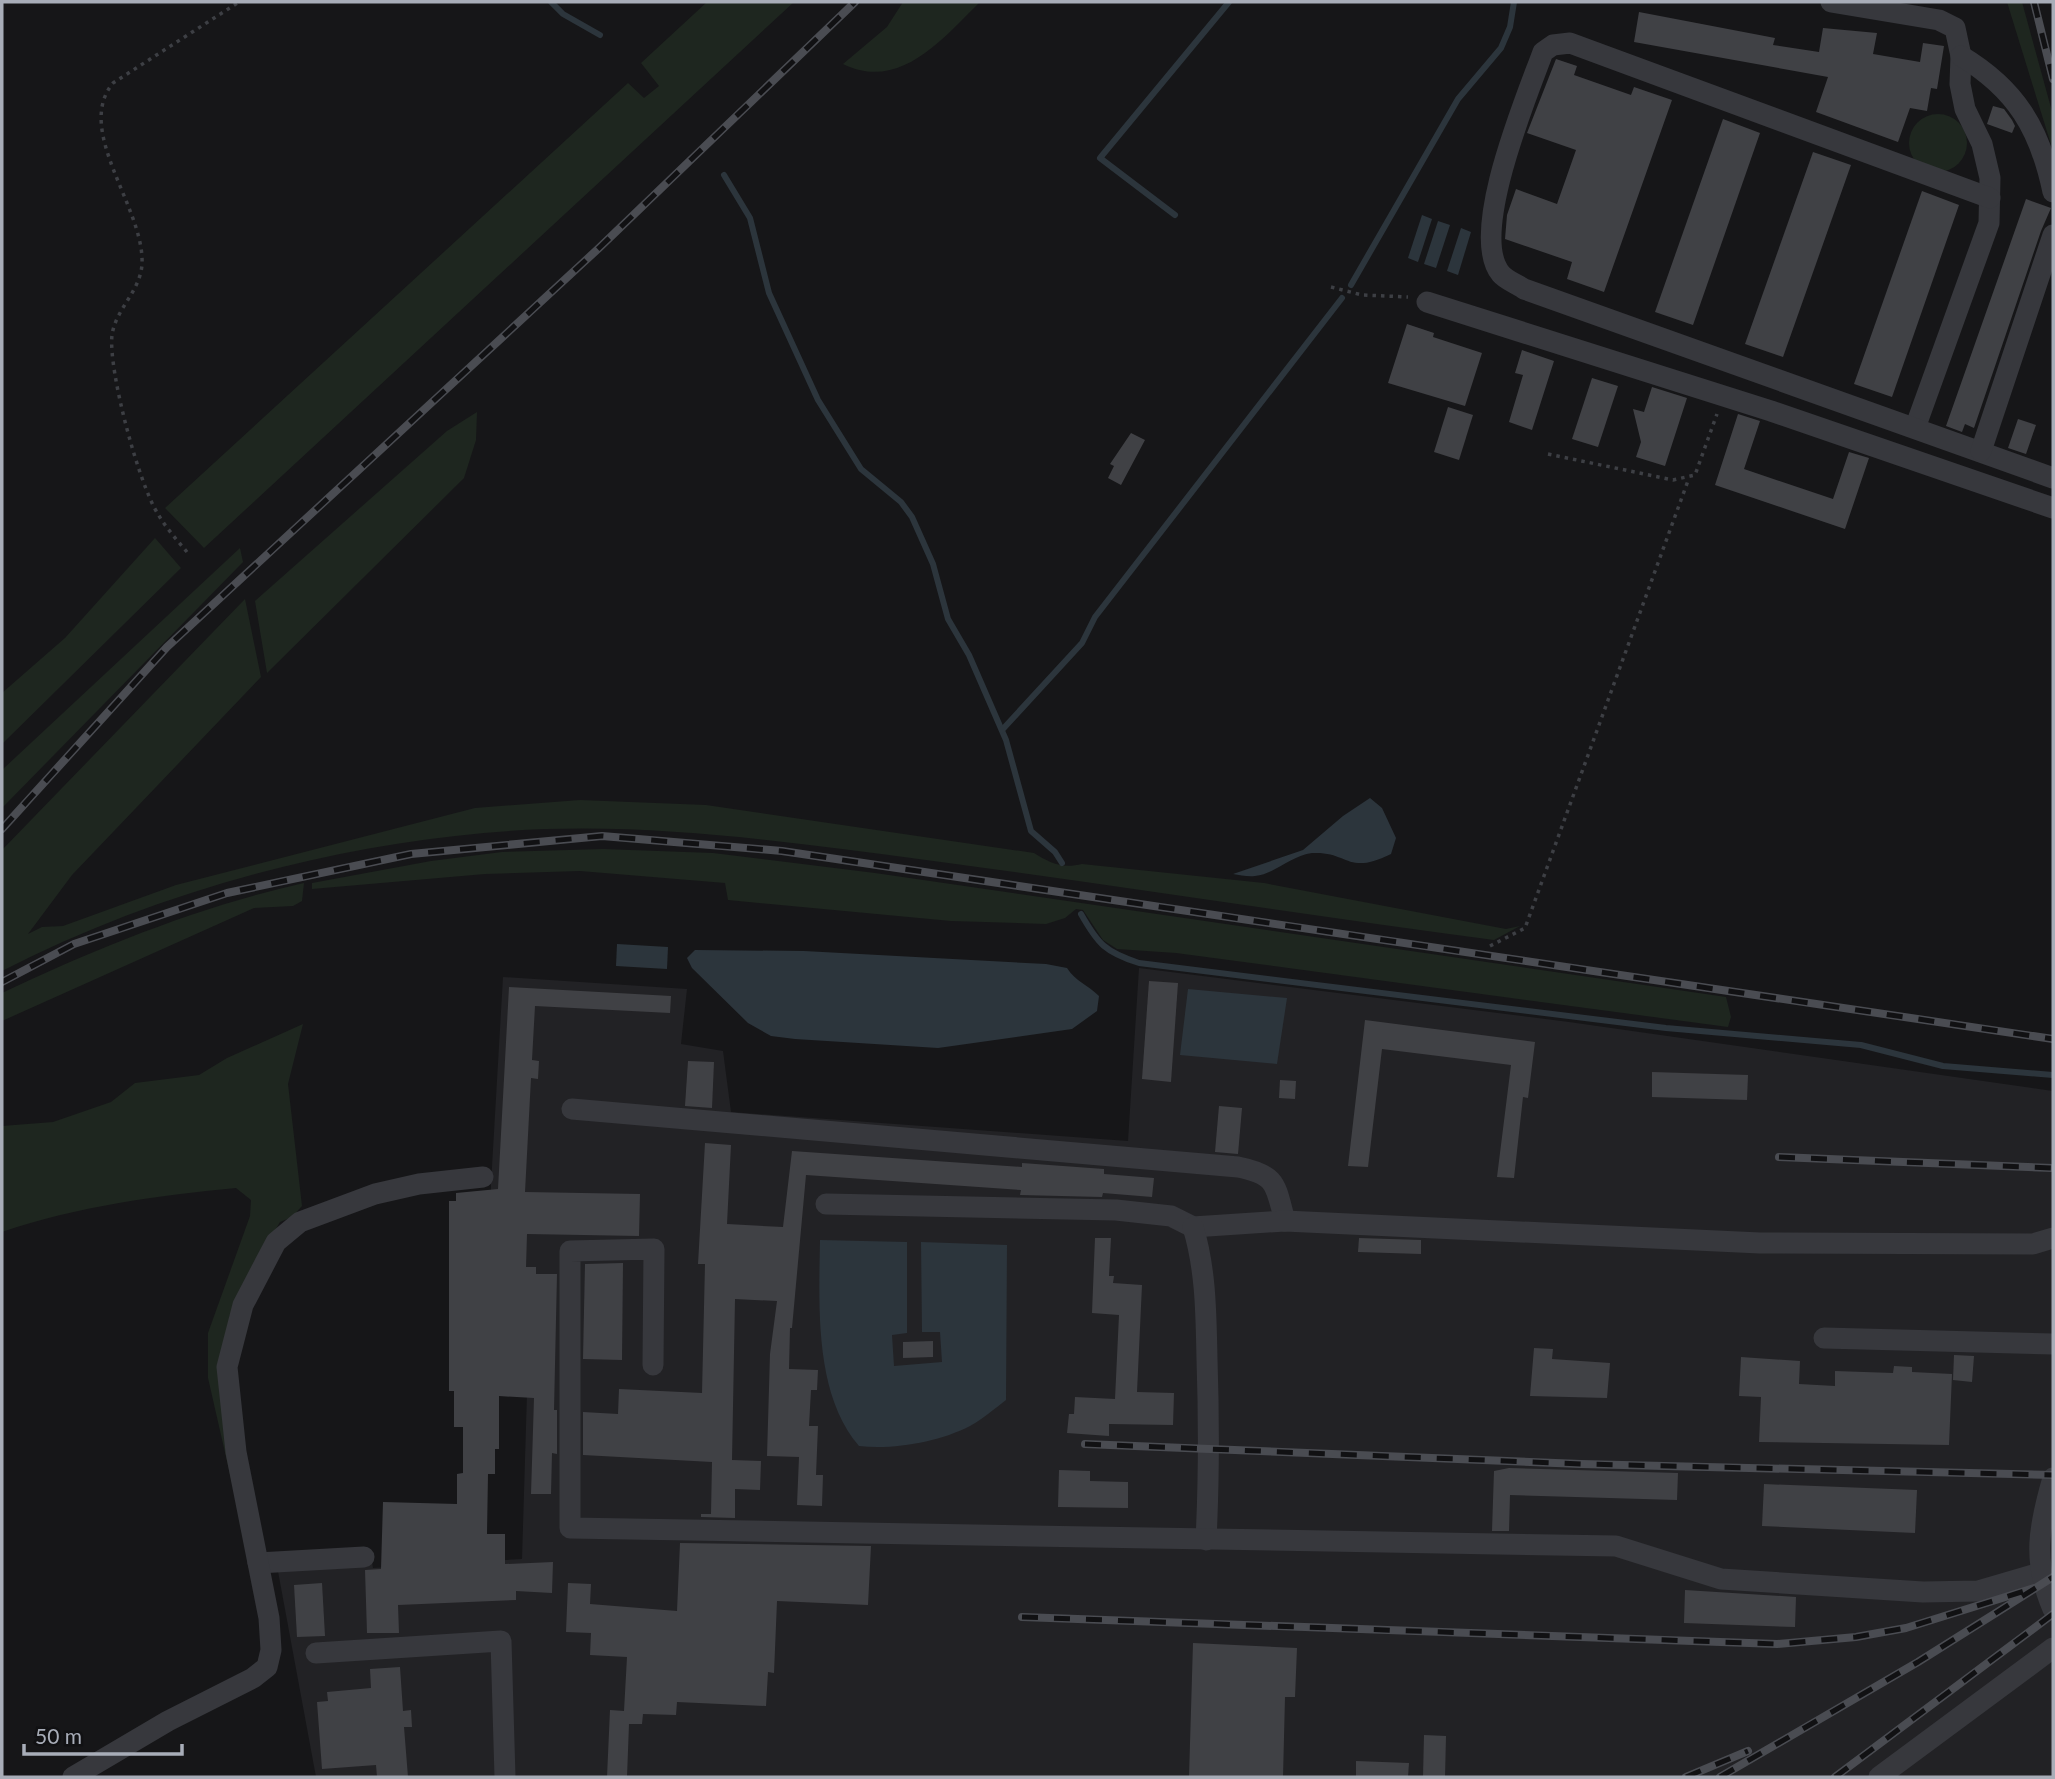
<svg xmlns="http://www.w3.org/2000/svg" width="2055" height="1779" viewBox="0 0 2055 1779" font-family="Lato,sans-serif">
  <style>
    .built { fill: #222225 }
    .green { fill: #1e261f }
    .water { fill: #2c353c }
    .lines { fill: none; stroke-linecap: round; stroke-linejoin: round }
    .stream { stroke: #2c353c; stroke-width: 6 }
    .building { fill: #404145 }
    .path { stroke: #3d3f44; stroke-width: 3.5; stroke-dasharray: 3.5 5; stroke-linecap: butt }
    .minor { stroke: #37383d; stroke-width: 21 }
    .rail-casing { stroke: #4a4c52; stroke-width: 8 }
    .rail { stroke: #111113; stroke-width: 5; stroke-dasharray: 16; stroke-linecap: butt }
  </style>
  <rect width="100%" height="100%" fill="#161618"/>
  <polygon class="built" points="1139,968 1569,1022 2053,1091 2053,1777 316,1777 277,1566 372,1562 373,1568 522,1559 528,1360 490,1325 491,1184 503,977 687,989 681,1044 723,1051 731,1112 1128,1141"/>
  <g class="green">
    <polygon points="707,2 794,2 204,548 165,508 628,83 644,98 659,86 641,63"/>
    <path d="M903 2H980C942 39 900 92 843 64L887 27Z"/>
    <polygon points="2007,2 2022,2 2053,115 2053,151"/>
    <circle cx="1938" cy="143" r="29"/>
    <polygon points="477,412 476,440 464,478 267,673 255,601 447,431"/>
    <polygon points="155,538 181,568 2,744 2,693 65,638"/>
    <polygon points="240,548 243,562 2,808 2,770"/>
    <path d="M245 599 261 677 72 875 28 934 42 927 63 926 176 885 475 808 580 800 706 805 1034 853C1050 863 1062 869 1082 864L1264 883 1506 929 1520 926 1494 940C1305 915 1116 885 926 860 780 841 632 819 484 833 319 848 150 895 2 971V850Z"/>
    <polygon points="603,849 713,853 875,873 1726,997 1731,1017 1728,1027 1176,953 1117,949 1103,940 1083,910 1076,909 1065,918 1046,924 951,921 728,900 725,883 580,871 485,874 312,889 312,883 431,861 502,852"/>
    <path d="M304 883 302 901 293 906 254 908 2 1021V993C100 947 198 907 304 883Z"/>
    <path d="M303 1024 288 1084 302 1206 292 1217 280 1222 243 1285 229 1317 263 1619 208 1378V1333L250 1216 251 1200 236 1188C156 1196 78 1206 2 1232V1126L53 1122 111 1102 135 1083 199 1075 227 1058Z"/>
  </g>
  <g class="water">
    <polygon points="1422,215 1432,219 1418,262 1408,258"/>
    <polygon points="1438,221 1450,225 1436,268 1424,264"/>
    <polygon points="1461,228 1471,232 1458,275 1447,271"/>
    <path d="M1370 798 1382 808 1396 838 1391 854C1347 876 1349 851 1312 853 1292 855 1275 874 1255 876 1248 877 1240 875 1233 874L1303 850 1343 816Z"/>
    <polygon points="617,944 668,947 667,969 616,966"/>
    <path d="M695 950 804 951 1046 964 1067 968C1075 981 1088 985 1099 996L1097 1011 1072 1029 938 1048 795 1039 771 1036 748 1023 692 968 687 958Z"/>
    <polygon points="1188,989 1287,998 1277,1064 1180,1055"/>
    <path d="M820 1240 907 1242V1333L892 1335 894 1366 942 1362 940 1332H922L921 1242 1007 1245 1006 1400C994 1409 983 1419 970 1426 939 1442 894 1450 859 1446 814 1394 819 1305 820 1240Z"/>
  </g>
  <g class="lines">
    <g class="stream">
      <polyline points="551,2 563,14 600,35"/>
      <polyline points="724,175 750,218 769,293 818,400 861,469 901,502 912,517 933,564 948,619 969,655 1006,740 1031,831 1055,852 1062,863"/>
      <polyline points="1175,215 1100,158 1229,2"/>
      <polyline points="1351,285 1458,99 1501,48 1510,27 1514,2"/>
      <polyline points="1002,730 1082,643 1095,617 1342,298"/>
      <path d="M1081 914C1098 944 1105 952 1139 963L1666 1028 1861 1045 1943 1066 2053 1075"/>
    </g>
  </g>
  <g class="building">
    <polygon points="1639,12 1775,38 1773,45 1819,52 1823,28 1877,33 1873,54 1920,62 1923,43 1944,46 1937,89 1931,88 1927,111 1910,108 1898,142 1816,112 1828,77 1634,42"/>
    <polygon points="1556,59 1577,66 1574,75 1631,95 1634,87 1672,100 1604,292 1567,279 1572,262 1505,239 1507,215 1516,189 1557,204 1576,150 1527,133"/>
    <polygon points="1993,106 2004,109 2012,120 2015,126 2012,133 1987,124"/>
    <polygon points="1723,119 1760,133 1693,325 1655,312"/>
    <polygon points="1813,152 1851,165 1783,357 1745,344"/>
    <polygon points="1922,191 1959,205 1892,397 1854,384"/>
    <polygon points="2026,199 2051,208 2041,231 1974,428 1965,424 1962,432 1946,426"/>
    <polygon points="1407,324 1434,333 1433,337 1482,353 1465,406 1388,383"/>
    <polygon points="1522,350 1554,361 1532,430 1509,422 1523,375 1515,373"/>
    <polygon points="1592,378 1618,386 1598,447 1572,439"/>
    <polygon points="1652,387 1687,398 1665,466 1636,457 1641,442 1633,409 1644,412"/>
    <polygon points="1448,407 1473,415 1459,460 1434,452"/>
    <polygon points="1738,414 1760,421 1744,469 1833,499 1849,452 1869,458 1845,529 1715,485"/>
    <polygon points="2018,419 2036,425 2026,454 2008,448"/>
    <polygon points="1131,433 1145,440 1121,485 1108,478 1114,466 1110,464"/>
    <polygon points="1149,981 1178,983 1171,1082 1142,1079"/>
    <polygon points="509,987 671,996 670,1013 535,1006 532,1060 539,1061 538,1079 531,1078 525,1192 640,1194 639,1236 527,1234 526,1267 536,1267 536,1274 557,1274 554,1410 557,1410 557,1454 552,1453 551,1494 531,1494 534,1398 499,1396 499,1449 495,1449 495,1474 488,1474 487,1534 505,1534 505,1564 553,1562 552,1593 516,1591 516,1600 398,1605 399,1633 367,1633 365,1570 381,1569 383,1502 457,1504 457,1474 463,1473 463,1427 454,1427 454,1391 449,1391 449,1201 456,1201 456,1193 498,1189"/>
    <polygon points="1365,1020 1535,1042 1528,1098 1523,1097 1514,1178 1497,1177 1511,1065 1382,1049 1368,1167 1348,1166"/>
    <polygon points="688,1061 714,1062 712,1108 685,1106"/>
    <polygon points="1652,1072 1748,1075 1747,1100 1652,1097"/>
    <polygon points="1280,1080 1296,1081 1295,1099 1279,1098"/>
    <polygon points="1219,1106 1242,1108 1238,1154 1215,1152"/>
    <polygon points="705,1143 731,1145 727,1224 783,1227 792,1151 1022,1167 1022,1163 1104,1169 1104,1174 1154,1178 1152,1197 1103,1193 1102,1197 1020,1195 1021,1190 806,1175 792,1328 790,1328 789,1369 818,1370 817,1390 811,1390 809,1426 818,1426 816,1475 823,1475 822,1506 797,1505 799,1457 767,1456 770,1354 777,1301 735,1299 732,1460 761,1461 760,1490 735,1489 735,1518 701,1517 701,1514 711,1514 712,1462 583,1455 583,1412 618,1414 619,1389 702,1393 705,1264 698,1264"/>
    <polygon points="1095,1238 1111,1238 1109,1276 1114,1276 1113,1283 1142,1285 1137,1392 1174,1393 1173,1425 1109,1424 1109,1436 1067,1433 1069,1414 1074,1414 1075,1397 1115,1399 1119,1315 1092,1313"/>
    <polygon points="1359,1238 1421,1240 1421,1254 1358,1252"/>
    <polygon points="623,1263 622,1360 583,1359 585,1264"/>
    <polygon points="933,1341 933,1357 903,1358 903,1342"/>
    <polygon points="1534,1348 1553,1349 1552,1359 1610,1363 1607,1398 1530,1396"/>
    <polygon points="1954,1355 1974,1356 1972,1382 1953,1380"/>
    <polygon points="1741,1357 1800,1361 1799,1384 1835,1386 1835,1371 1893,1373 1894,1366 1912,1367 1912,1372 1952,1374 1949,1445 1759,1442 1761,1397 1739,1396"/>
    <polygon points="1509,1468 1678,1473 1677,1500 1510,1495 1509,1531 1492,1531 1494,1471"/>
    <polygon points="1059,1470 1090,1471 1090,1481 1128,1482 1128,1508 1058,1507"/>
    <polygon points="1764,1484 1917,1490 1915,1533 1762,1526"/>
    <polygon points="680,1543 871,1546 868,1605 777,1601 774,1673 768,1672 766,1706 677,1702 676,1715 643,1714 642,1724 629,1724 627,1777 607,1777 610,1710 624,1711 627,1657 590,1655 591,1633 566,1632 568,1583 591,1584 590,1604 677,1611"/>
    <polygon points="322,1583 325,1636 297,1637 294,1585"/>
    <polygon points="1685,1590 1796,1597 1795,1627 1684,1623"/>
    <polygon points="1193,1643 1297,1648 1295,1697 1285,1697 1283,1777 1189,1777"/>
    <polygon points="400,1667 403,1711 411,1710 412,1727 404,1727 408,1777 377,1777 376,1765 322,1769 317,1702 328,1701 327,1692 371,1688 370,1669"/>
    <polygon points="1424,1735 1446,1736 1445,1777 1423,1777"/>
    <polygon points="1356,1761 1409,1763 1408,1777 1356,1777"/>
  </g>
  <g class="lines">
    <g class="path">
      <polyline points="1331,287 1362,295 1408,297"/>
      <polyline points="1548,454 1673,480 1695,475 1717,414"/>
      <path d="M187 552C177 540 166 528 158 514 139 485 108 370 112 335 116 307 144 289 142 258 140 203 75 129 113 83L239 2"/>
      <polyline points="1490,946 1525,928 1689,478"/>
    </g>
    <g class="minor">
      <polyline points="1831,2 1939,20 1955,28 1961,56 1960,84 1965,109 1982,144 1990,178 1989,223 1915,428"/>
      <path d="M1961 56C2016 89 2040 129 2053 192"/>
      <path d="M1990 198 1570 43 1553 45 1543 52C1527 96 1468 235 1501 274 1506 280 1517 284 1524 289L2053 478"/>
      <polyline points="1427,302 1771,411 2053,508"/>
      <polyline points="1981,451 2053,235"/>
      <path d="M572 1109 1238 1167C1278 1175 1275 1185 1285 1221"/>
      <polyline points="826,1204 1116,1210 1171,1216 1193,1227 1285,1221 1760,1243 2033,1244 2053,1238"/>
      <path d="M1193 1227C1206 1270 1206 1314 1207 1359 1209 1420 1209 1480 1206 1540"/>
      <polyline points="1824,1338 2053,1344"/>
      <polyline points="653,1365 654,1249 570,1251 570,1528 1616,1546 1721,1579 1923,1592 1978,1591 2040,1573"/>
      <path d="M2053 1478C2039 1526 2032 1561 2053 1609"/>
      <polyline points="258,1563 364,1557"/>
      <polyline points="316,1653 501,1641 505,1777"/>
      <polyline points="73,1777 168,1721 253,1678 267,1667 271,1650 269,1618 236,1452 227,1367 243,1305 276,1242 300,1222 375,1194 419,1184 483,1177"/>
      <polyline points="1879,1777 2053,1648"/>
    </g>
    <g class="rail-casing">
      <g id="rail">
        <polyline points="2034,2 2053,79"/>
        <polyline points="2,829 167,647 599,248 855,2"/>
        <polyline points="2,982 74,944 227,893 411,854 602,836 782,851 2053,1039"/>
        <polyline points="1779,1157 2053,1168"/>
        <polyline points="1085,1444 1581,1464 2053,1475"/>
        <polyline points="1022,1617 1777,1644 1856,1637 1906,1628 2034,1588"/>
        <polyline points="1686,1777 1748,1751"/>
        <polyline points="1720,1777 1918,1662 2053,1577"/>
        <polyline points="1835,1777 2053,1614"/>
      </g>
    </g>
    <use href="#rail" class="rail"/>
  </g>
  <rect width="2055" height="1779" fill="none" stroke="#a8adb8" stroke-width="7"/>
  <path d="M24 1744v10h158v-10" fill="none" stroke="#a8adb8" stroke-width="3.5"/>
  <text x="35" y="1744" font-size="21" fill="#a8adb8" stroke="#111113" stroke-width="5" paint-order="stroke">50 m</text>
</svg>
